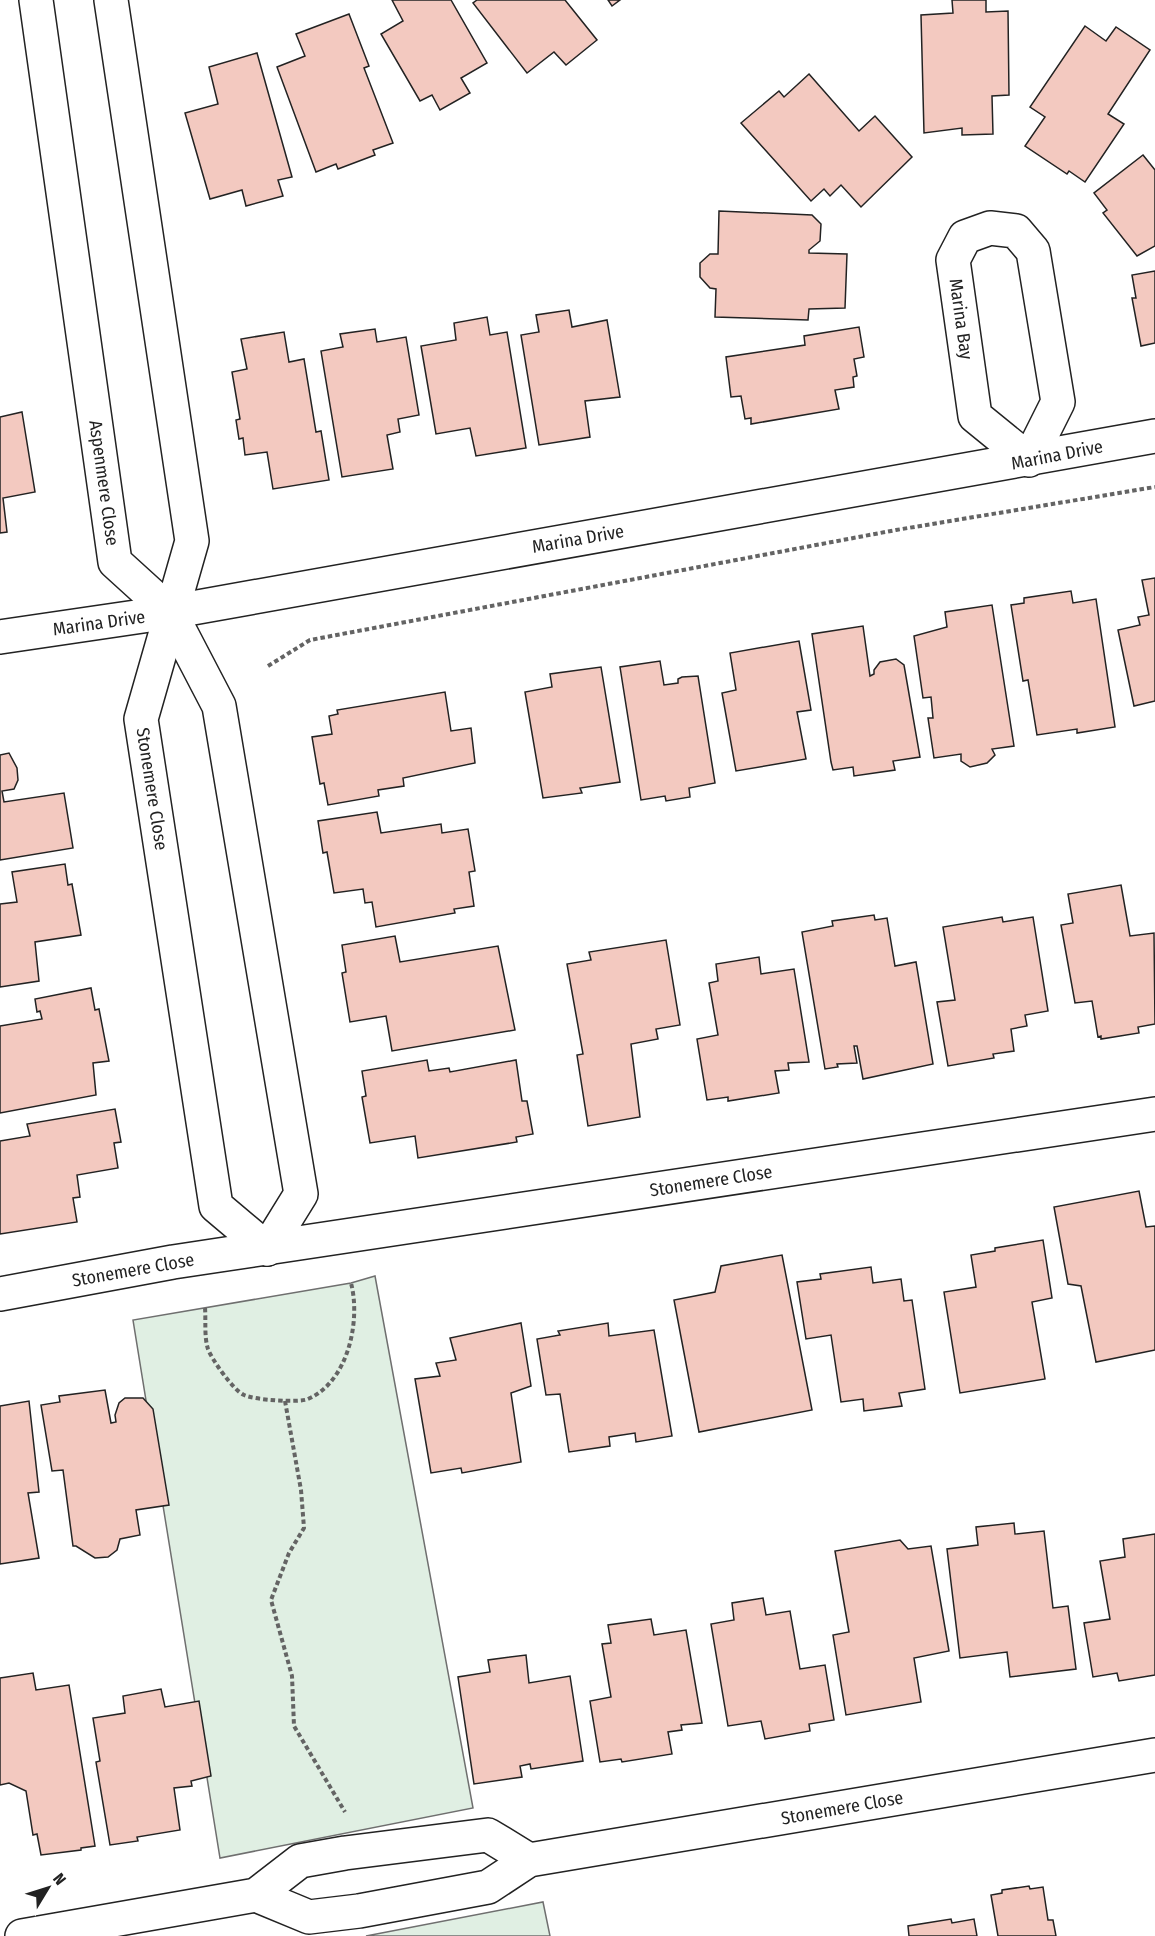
<svg xmlns="http://www.w3.org/2000/svg" width="1155" height="1936" viewBox="0 0 1155 1936" font-family="'Fira Sans Condensed',sans-serif">
  <style>
    .green { fill: #e0efe3; stroke: #6f6f6f; stroke-width: 1.5 }
    .building { fill: #f3c9c0; stroke: #222; stroke-width: 1.5 }
    .lines { fill: none; stroke-linecap: round; stroke-linejoin: round }
    .minor-casing { stroke: #222; stroke-width: 36 }
    .path { stroke: #646464; stroke-width: 4; stroke-dasharray: 4.5 3; stroke-linecap: butt }
    .minor { stroke: #fff; stroke-width: 33 }
    .labels { text-anchor: middle; stroke-width: 4.5; stroke-linejoin: round; paint-order: stroke }
    .street-label { font-size: 18px; fill: #222; stroke: #fff }
  </style>
  <rect width="100%" height="100%" fill="#fff"/>
  <g class="green">
    <polygon points="375,1276 473,1808 220,1858 133,1320 351,1283"/>
    <polygon points="543,1902 550,1936 366,1936"/>
  </g>
  <g class="building">
    <polygon points="392,0 451,0 487,63 461,78 470,93 440,110 432,95 420,101 381,34 403,21"/>
    <polygon points="477,0 565,0 597,40 566,65 554,52 527,73 473,3"/>
    <polygon points="608,0 620,0 612,6"/>
    <polygon points="952,0 986,0 986,12 1008,11 1009,95 992,96 993,134 962,135 962,128 924,133 921,15 953,13"/>
    <polygon points="349,14 369,66 364,68 393,143 373,150 375,155 338,169 336,164 316,172 277,67 305,56 296,34"/>
    <polygon points="1085,26 1106,41 1116,27 1150,50 1108,114 1124,124 1085,182 1069,171 1067,174 1025,146 1045,117 1030,107"/>
    <polygon points="257,53 292,177 278,180 283,196 246,206 242,190 210,199 185,113 218,104 209,67"/>
    <polygon points="809,74 859,131 875,116 912,157 861,207 841,185 830,196 824,189 811,201 741,123 779,91 784,97"/>
    <polygon points="1143,155 1155,170 1155,246 1137,256 1103,213 1107,210 1094,193"/>
    <polygon points="719,211 812,215 821,224 820,241 809,250 809,253 847,254 845,308 809,309 808,320 715,317 716,289 710,288 700,277 700,263 710,254 718,254"/>
    <polygon points="1155,271 1155,343 1141,346 1132,298 1136,298 1132,275"/>
    <polygon points="569,310 572,327 607,320 620,397 585,401 590,437 539,445 521,335 539,332 536,315"/>
    <polygon points="487,317 490,335 507,332 526,448 476,456 470,428 436,434 421,346 456,340 454,323"/>
    <polygon points="859,327 864,357 854,359 857,376 853,377 854,387 835,390 839,409 751,424 751,418 745,419 741,396 731,397 726,357 805,345 804,336"/>
    <polygon points="375,329 377,342 406,337 419,415 398,419 400,432 387,435 393,469 342,477 321,351 343,347 340,334"/>
    <polygon points="284,332 289,362 304,359 316,432 321,431 329,480 273,489 267,452 245,455 243,438 239,439 236,420 240,419 232,372 247,369 241,339"/>
    <polygon points="22,412 35,492 3,498 7,532 0,533 0,417"/>
    <polygon points="1155,578 1155,701 1134,706 1118,630 1140,625 1138,617 1149,615 1142,580"/>
    <polygon points="1071,591 1073,603 1096,599 1115,727 1077,733 1077,729 1037,735 1028,680 1023,681 1011,605 1024,603 1024,598"/>
    <polygon points="992,605 1014,746 992,749 995,755 987,763 970,767 961,761 961,754 934,758 928,718 933,718 931,697 923,698 914,636 947,627 945,612"/>
    <polygon points="863,626 870,676 874,674 874,670 880,662 896,659 904,665 920,757 893,761 895,770 854,776 853,767 833,770 831,762 812,634"/>
    <polygon points="799,641 811,710 797,712 806,759 736,771 722,693 736,690 730,653"/>
    <polygon points="660,661 664,685 678,683 678,679 682,677 698,676 715,783 689,788 690,797 666,801 665,796 641,800 620,667"/>
    <polygon points="601,667 620,782 580,788 582,793 543,798 525,692 552,687 550,674"/>
    <polygon points="445,692 451,731 471,728 475,763 403,778 404,786 378,790 379,796 328,805 324,783 320,784 312,737 332,734 329,716 338,714 337,710"/>
    <polygon points="9,753 17,768 18,780 14,789 2,791 4,802 64,793 73,848 0,860 0,755"/>
    <polygon points="377,812 381,833 441,824 442,833 468,829 475,871 469,872 474,906 454,909 455,913 376,927 372,902 365,903 363,889 334,893 327,852 323,853 318,821"/>
    <polygon points="65,864 68,885 72,884 81,935 35,942 39,981 0,987 0,904 17,902 12,872"/>
    <polygon points="1121,885 1130,936 1154,933 1155,1024 1138,1027 1139,1033 1101,1039 1101,1036 1098,1037 1092,1001 1075,1003 1061,925 1073,923 1068,894"/>
    <polygon points="874,915 875,920 887,918 895,966 916,962 933,1064 863,1079 857,1046 854,1046 857,1063 837,1064 838,1067 825,1069 802,932 833,926 832,921"/>
    <polygon points="1002,917 1003,922 1033,917 1048,1011 1025,1015 1027,1026 1011,1029 1014,1051 993,1054 994,1058 948,1066 937,1002 955,1000 943,927"/>
    <polygon points="395,936 400,962 498,946 515,1030 392,1051 386,1016 350,1022 342,973 346,972 342,945"/>
    <polygon points="666,940 680,1025 656,1029 658,1039 631,1044 640,1117 588,1126 577,1055 583,1054 567,964 591,960 589,952"/>
    <polygon points="759,957 761,974 794,969 809,1062 788,1063 789,1070 775,1071 779,1093 728,1101 728,1097 707,1100 697,1039 718,1035 709,983 718,981 716,964"/>
    <polygon points="91,988 95,1010 99,1009 109,1061 93,1063 96,1095 0,1113 0,1026 42,1019 40,1011 37,1012 35,999"/>
    <polygon points="427,1060 429,1071 449,1068 450,1072 516,1060 522,1101 527,1101 533,1134 516,1137 517,1142 418,1158 415,1136 370,1143 362,1097 366,1096 362,1071"/>
    <polygon points="115,1109 121,1142 114,1143 118,1168 77,1175 80,1197 73,1198 77,1222 0,1234 0,1141 30,1136 27,1124"/>
    <polygon points="1139,1191 1146,1227 1155,1226 1155,1350 1096,1362 1081,1286 1068,1284 1054,1207"/>
    <polygon points="1043,1240 1052,1298 1032,1302 1045,1379 960,1393 944,1292 976,1287 971,1255 995,1251 995,1248"/>
    <polygon points="782,1255 812,1410 699,1432 674,1300 715,1292 721,1266"/>
    <polygon points="871,1267 873,1283 901,1279 904,1301 912,1300 925,1389 899,1393 902,1406 864,1411 863,1399 841,1402 831,1335 806,1339 797,1282 821,1279 820,1274"/>
    <polygon points="521,1323 531,1386 511,1393 521,1462 462,1473 461,1468 431,1473 415,1379 440,1376 436,1363 456,1360 450,1338"/>
    <polygon points="608,1323 609,1336 654,1330 672,1436 636,1442 635,1433 609,1437 610,1446 569,1452 560,1394 546,1395 537,1339 560,1335 558,1331"/>
    <polygon points="105,1390 111,1423 116,1422 115,1415 119,1403 125,1398 143,1398 153,1409 169,1505 136,1510 140,1535 120,1539 117,1550 108,1557 95,1558 76,1546 73,1546 63,1470 52,1471 41,1405 60,1402 59,1396"/>
    <polygon points="29,1401 39,1492 28,1493 39,1558 0,1564 0,1406"/>
    <polygon points="1014,1523 1015,1534 1044,1531 1053,1608 1068,1606 1076,1669 1010,1677 1007,1652 960,1658 947,1549 978,1545 976,1527"/>
    <polygon points="1155,1534 1155,1675 1119,1681 1117,1673 1093,1677 1084,1623 1110,1619 1100,1561 1125,1557 1123,1539"/>
    <polygon points="900,1540 908,1549 931,1546 949,1651 914,1658 921,1702 846,1715 833,1635 849,1632 835,1551"/>
    <polygon points="763,1598 766,1615 790,1611 800,1669 825,1665 834,1720 809,1724 810,1731 765,1739 761,1721 728,1726 711,1624 734,1620 732,1603"/>
    <polygon points="651,1619 654,1635 686,1630 702,1723 681,1725 682,1730 668,1732 672,1754 622,1762 621,1759 600,1762 590,1701 611,1697 602,1644 611,1643 608,1625"/>
    <polygon points="526,1655 529,1683 570,1676 583,1761 531,1769 530,1764 520,1766 522,1777 474,1784 458,1677 490,1672 488,1660"/>
    <polygon points="33,1673 36,1690 69,1685 95,1846 81,1848 81,1850 41,1855 37,1834 33,1835 26,1791 9,1783 0,1785 0,1678"/>
    <polygon points="161,1689 165,1707 199,1701 211,1776 191,1781 192,1786 174,1788 180,1830 137,1837 138,1841 110,1845 96,1762 100,1761 93,1718 125,1713 123,1696"/>
    <polygon points="1029,1886 1030,1889 1043,1887 1048,1920 1053,1920 1056,1936 998,1936 991,1895 1002,1893 1002,1890"/>
    <polygon points="951,1919 952,1923 974,1919 977,1936 909,1936 908,1926"/>
  </g>
  <g class="lines">
    <g class="minor-casing">
      <g id="minor">
        <polyline points="36,0 115,562 170,612 219,706 301,1194 267,1249"/>
        <polyline points="111,0 192,541 141,719 216,1206 267,1249"/>
        <polygon points="990,228 1016,231 1033,251 1058,402 1029,460 975,416 953,260 965,237"/>
        <polyline points="0,637 170,612 1155,436"/>
        <polyline points="0,1294 173,1262 1155,1114"/>
        <polyline points="256,1895 309,1917 359,1911 488,1887 529,1860 1155,1755"/>
        <polyline points="22,1936 256,1895 300,1861 345,1853 488,1835 529,1860"/>
      </g>
    </g>
    <g class="path">
      <polyline points="268,666 310,640 896,530 1155,487"/>
      <path d="M205 1308C206 1320 204 1337 208 1349 212 1360 234 1391 244 1395 254 1400 299 1403 308 1399 348 1382 361 1321 351 1283"/>
      <polyline points="285,1401 301,1490 304,1528 289,1553 271,1600 292,1676 294,1726 345,1812"/>
    </g>
    <use href="#minor" class="minor"/>
  </g>
  <g class="labels">
    <g class="street-label">
      <text transform="translate(961 319) rotate(82)" y="6">Marina Bay</text>
      <text transform="translate(1057 455) rotate(-11)" y="6">Marina Drive</text>
      <text transform="translate(104 483) rotate(82)" y="6">Aspenmere Close</text>
      <text transform="translate(578 539) rotate(-10)" y="6">Marina Drive</text>
      <text transform="translate(99 623) rotate(-8)" y="6">Marina Drive</text>
      <text transform="translate(152 789) rotate(81)" y="6">Stonemere Close</text>
      <text transform="translate(711 1181) rotate(-9)" y="6">Stonemere Close</text>
      <text transform="translate(133 1270) rotate(-10)" y="6">Stonemere Close</text>
      <text transform="translate(842 1808) rotate(-10)" y="6">Stonemere Close</text>
    </g>
  </g>
  <g transform="translate(48 1888) rotate(52)" stroke="#ffffff" stroke-width="4.5" paint-order="stroke">
  <path d="M0-4.5L10 22L0 15L-10 22Z" fill="#222222"/>
  <text y="-9" font-size="16" font-weight="bold" text-anchor="middle" fill="#222222">N</text>
  </g>
</svg>
